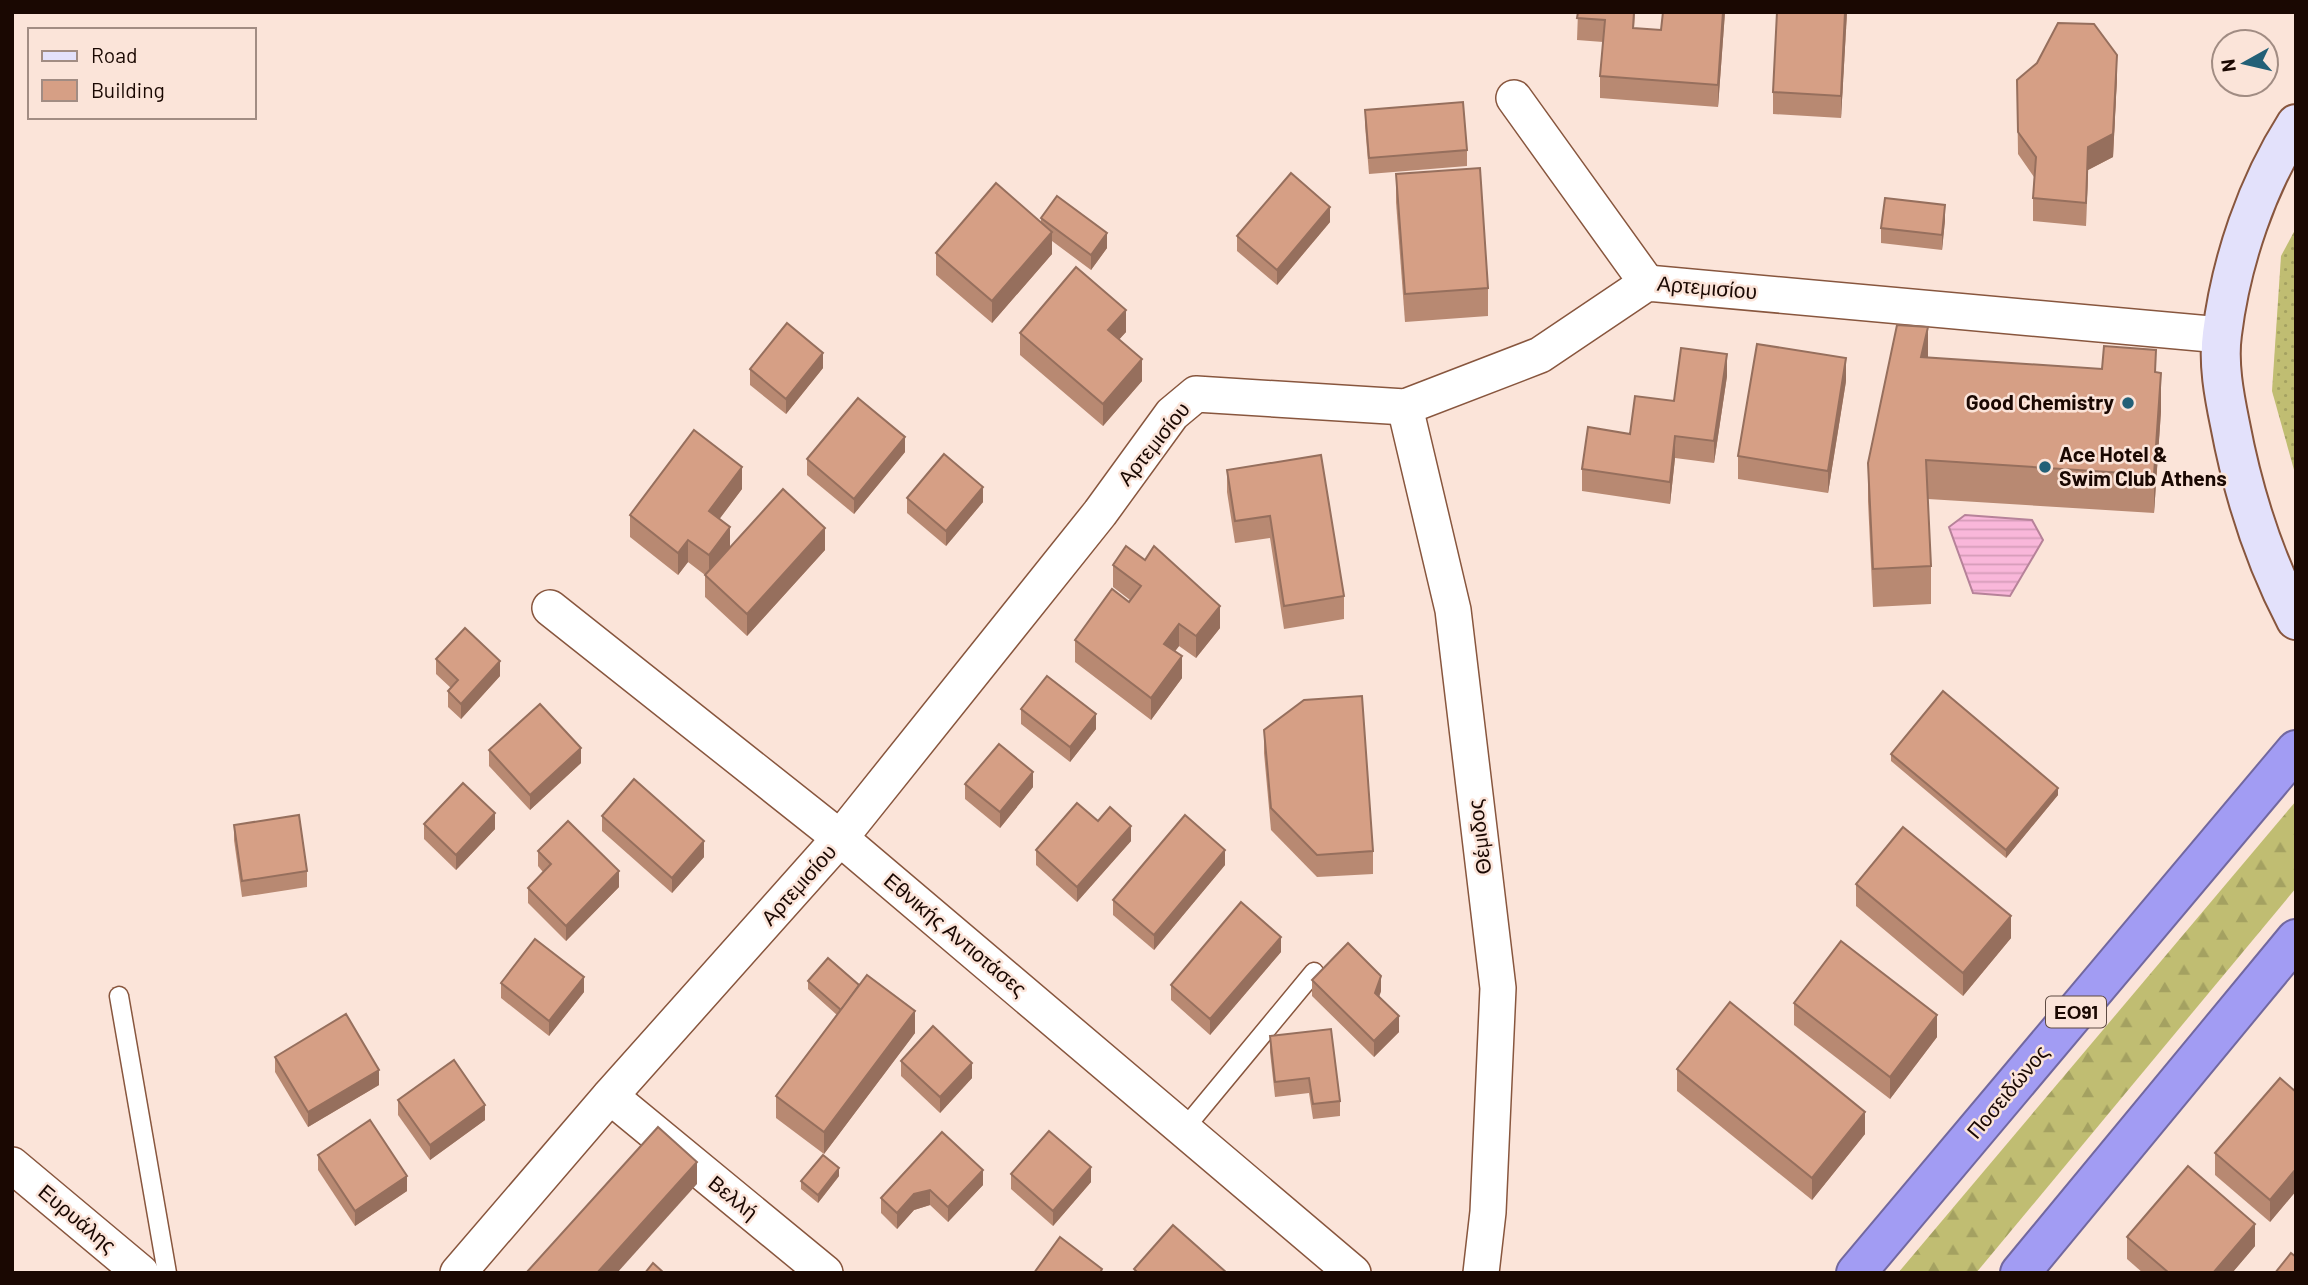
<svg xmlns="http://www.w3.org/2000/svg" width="2308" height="1285" viewBox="0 0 2308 1285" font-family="Barlow,sans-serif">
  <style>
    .grass { fill: url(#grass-dots) }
    .forest { fill: url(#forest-firs) }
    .water { fill: url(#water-rules); stroke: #b68299; stroke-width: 2 }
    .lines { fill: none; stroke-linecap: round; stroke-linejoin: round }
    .lane-casing { stroke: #88563e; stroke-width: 21 }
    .street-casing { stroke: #88563e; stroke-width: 38 }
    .secondary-casing { stroke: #88563e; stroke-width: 42 }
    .highway-casing { stroke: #72689f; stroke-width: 42 }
    .lane { stroke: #fff; stroke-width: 18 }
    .street { stroke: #fff; stroke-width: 35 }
    .secondary { stroke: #e3e1fb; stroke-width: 38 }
    .highway { stroke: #a29cf3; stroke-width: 38 }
    .wall { fill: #b88972 }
    .shaded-wall { fill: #966f5d }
    .building { fill: #d69f85; stroke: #966f5d; stroke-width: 2 }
    .poi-dot { fill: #236077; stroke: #fbe4d9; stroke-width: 2.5 }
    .labels { text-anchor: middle; stroke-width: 5; stroke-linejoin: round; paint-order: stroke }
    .shield { fill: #fbe4d9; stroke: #5e4a42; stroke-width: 2 }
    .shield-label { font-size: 19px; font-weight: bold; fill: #1a0802 }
    .street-label { font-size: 21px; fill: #1a0802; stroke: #fbe4d9 }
    .poi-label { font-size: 21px; font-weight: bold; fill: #1a0802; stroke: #fbe4d9; text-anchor: end }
  </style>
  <defs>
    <pattern id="grass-dots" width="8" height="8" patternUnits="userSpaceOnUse" patternTransform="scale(1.75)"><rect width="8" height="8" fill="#c0bd72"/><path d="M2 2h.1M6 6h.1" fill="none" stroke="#a4a161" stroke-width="1.8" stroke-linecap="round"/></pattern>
    <pattern id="forest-firs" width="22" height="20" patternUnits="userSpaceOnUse" patternTransform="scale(1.75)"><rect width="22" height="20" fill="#c0bd72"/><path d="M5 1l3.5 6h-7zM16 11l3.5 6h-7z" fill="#a4a161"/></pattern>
    <pattern id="water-rules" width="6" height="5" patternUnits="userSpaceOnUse" patternTransform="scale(1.75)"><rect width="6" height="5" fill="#f9b7da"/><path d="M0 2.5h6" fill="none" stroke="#d59cb9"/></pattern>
  </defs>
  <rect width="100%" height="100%" fill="#fbe4d9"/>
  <polygon class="grass" points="2296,228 2296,477 2272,391 2281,256"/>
  <polygon class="forest" points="2296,801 2296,888 1976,1273 1898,1273"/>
  <polygon class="water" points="1965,515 2032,520 2043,540 2010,596 1973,593 1949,527"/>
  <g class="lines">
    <g class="lane-casing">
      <g id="lane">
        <polyline points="119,996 167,1273"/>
        <polyline points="1184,1129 1314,972"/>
      </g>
    </g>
    <g class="street-casing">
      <g id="street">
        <polyline points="1514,98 1647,283"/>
        <polyline points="1405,407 1453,610 1498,988 1488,1212 1481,1273"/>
        <polyline points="550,608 840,838 1353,1273"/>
        <polyline points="610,1096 825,1273"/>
        <polyline points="12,1165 141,1273"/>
        <polyline points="458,1273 610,1096 840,838 1100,513 1172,414 1196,394 1405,407 1540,355 1647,283 2221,335"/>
      </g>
    </g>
    <g class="secondary-casing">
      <path id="secondary" d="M2296 124C2257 185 2231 261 2222 334 2218 363 2224 395 2230 424 2243 493 2263 557 2296 620"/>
    </g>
    <g class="highway-casing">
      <g id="highway">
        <polyline points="1856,1273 2296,750"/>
        <polyline points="2020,1273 2296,939"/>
      </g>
    </g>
    <use href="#lane" class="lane"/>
    <use href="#street" class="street"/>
    <use href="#secondary" class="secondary"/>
    <use href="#highway" class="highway"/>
  </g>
  <g class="wall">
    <polygon points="1578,12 1635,12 1634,28 1661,30 1663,12 1725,12 1718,107 1600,98 1600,76 1603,42 1577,40"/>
    <polygon points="1777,12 1847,12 1841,118 1773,114 1773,92"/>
    <polygon points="2117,77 2113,157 2088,170 2086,226 2033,221 2033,198 2034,177 2018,154 2017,80"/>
    <polygon points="1365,110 1467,150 1467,166 1369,174 1365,125"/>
    <polygon points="1396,174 1488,288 1488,316 1405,322 1396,202"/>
    <polygon points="1041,218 1107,248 1091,270 1052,241 1052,254 992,323 936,275 936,253 1041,222"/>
    <polygon points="1945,220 1942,250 1881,243 1881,228"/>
    <polygon points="1330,222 1277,285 1237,251 1237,236"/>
    <polygon points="1126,332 1119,339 1142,381 1103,426 1020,355 1020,333"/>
    <polygon points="1928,358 2156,372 2161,411 2154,513 1928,499 1931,566 1931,604 1873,607 1868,501 1868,463"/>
    <polygon points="823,368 786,414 750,385 750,369"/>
    <polygon points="1727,376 1714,463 1675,458 1670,504 1582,491 1582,469 1674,401"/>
    <polygon points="1846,381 1828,493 1738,479 1738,456"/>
    <polygon points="905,452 854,514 807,475 807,459"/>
    <polygon points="1227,470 1344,596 1344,619 1284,629 1270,538 1235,543 1227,492"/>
    <polygon points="742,489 719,519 730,547 825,550 747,636 705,597 705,575 688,562 678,575 630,537 630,515"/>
    <polygon points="907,498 983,502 946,546 907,513"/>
    <polygon points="1113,565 1220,628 1196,658 1179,646 1175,651 1182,678 1151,720 1075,662 1075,640 1130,600 1113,587"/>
    <polygon points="436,659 500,676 461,719 448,707 448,691 451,688 436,674"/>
    <polygon points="1021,709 1096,729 1070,762 1021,724"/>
    <polygon points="1264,730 1373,851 1373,874 1317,877 1271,830 1264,753"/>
    <polygon points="489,750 581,763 530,810 489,766"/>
    <polygon points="1891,754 2058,795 2006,858 1891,761"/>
    <polygon points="965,784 1033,787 1000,828 965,799"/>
    <polygon points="602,816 704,857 672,893 602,831"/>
    <polygon points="1098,821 1131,841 1077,902 1036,865 1036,850"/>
    <polygon points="424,824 495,829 456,870 424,839"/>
    <polygon points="234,825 307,871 307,887 242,897 234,840"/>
    <polygon points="538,851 619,887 566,941 528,903 528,888 543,872 538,866"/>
    <polygon points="1225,865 1154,950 1113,915 1113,900"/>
    <polygon points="1856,884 2011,938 1963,996 1856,906"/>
    <polygon points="1281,952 1210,1035 1171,1000 1171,985"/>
    <polygon points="1312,980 1381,991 1379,997 1399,1032 1374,1057 1312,996"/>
    <polygon points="808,981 859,985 915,1033 824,1154 776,1118 776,1096 837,1015 808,989"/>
    <polygon points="501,983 584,992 549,1036 501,998"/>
    <polygon points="1794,1003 1937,1037 1890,1099 1794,1025"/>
    <polygon points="1270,1036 1340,1101 1340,1116 1313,1119 1309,1093 1275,1097 1270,1052"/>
    <polygon points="275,1057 379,1085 308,1127 275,1072"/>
    <polygon points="901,1061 972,1078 940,1113 901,1076"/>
    <polygon points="1677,1069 1865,1134 1812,1200 1677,1091"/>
    <polygon points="2296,1092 2296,1191 2270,1222 2215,1175 2215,1153"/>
    <polygon points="398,1100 485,1120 430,1160 398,1115"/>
    <polygon points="942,1132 983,1185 948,1222 930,1205 914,1210 897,1229 881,1213 881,1198"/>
    <polygon points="318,1155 407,1191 355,1226 318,1170"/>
    <polygon points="1011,1174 1091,1182 1053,1226 1011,1189"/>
    <polygon points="839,1176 818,1203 801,1189 801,1181"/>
    <polygon points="2127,1237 2255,1246 2232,1273 2143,1273 2127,1259"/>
  </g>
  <g class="shaded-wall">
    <polygon points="1723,12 1725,12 1718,107 1718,85"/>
    <polygon points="1845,12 1847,12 1841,118 1841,96"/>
    <polygon points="2117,55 2117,77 2113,157 2088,170 2086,226 2088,147"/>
    <polygon points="1945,205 1945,220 1942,250 1942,235"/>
    <polygon points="1330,207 1330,222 1277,285 1277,270"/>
    <polygon points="1052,232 1052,254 992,323 992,301"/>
    <polygon points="1107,233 1107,248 1091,270 1091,255"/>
    <polygon points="1126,310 1126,332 1108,352 1108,330"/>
    <polygon points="1928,327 1928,365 1921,357"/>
    <polygon points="823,353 823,368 786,414 786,399"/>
    <polygon points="1727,354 1727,376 1714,463 1714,441"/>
    <polygon points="1846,358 1846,381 1828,493 1828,471"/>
    <polygon points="1142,359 1142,381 1103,426 1103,404"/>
    <polygon points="2161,373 2161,411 2154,513 2154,475"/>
    <polygon points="1675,436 1675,458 1670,504 1670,482"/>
    <polygon points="905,437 905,452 854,514 854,499"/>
    <polygon points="742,467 742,489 709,533 709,511"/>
    <polygon points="983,487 983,502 946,546 946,531"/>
    <polygon points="730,527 730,550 709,577 709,555"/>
    <polygon points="825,528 825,550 747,636 747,614"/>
    <polygon points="688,540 688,562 678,575 678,553"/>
    <polygon points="1220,606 1220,628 1196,658 1196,636"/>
    <polygon points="1179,624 1179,646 1164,666 1164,644"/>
    <polygon points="1182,656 1182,678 1151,720 1151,698"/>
    <polygon points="500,661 500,676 461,719 461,704"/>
    <polygon points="1096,714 1096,729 1070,762 1070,747"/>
    <polygon points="581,748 581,763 530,810 530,795"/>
    <polygon points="1033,772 1033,787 1000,828 1000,812"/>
    <polygon points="2058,788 2058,795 2006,858 2006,850"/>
    <polygon points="495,813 495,829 456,870 456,855"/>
    <polygon points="1131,826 1131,841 1077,902 1077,887"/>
    <polygon points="704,841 704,857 672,893 672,878"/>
    <polygon points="1225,850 1225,865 1154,950 1154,935"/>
    <polygon points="619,871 619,887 566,941 566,926"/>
    <polygon points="2011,916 2011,938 1963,996 1963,973"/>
    <polygon points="1281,937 1281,952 1210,1035 1210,1019"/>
    <polygon points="1381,976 1381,991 1375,1008 1375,993"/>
    <polygon points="584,977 584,992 549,1036 549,1021"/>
    <polygon points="915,1011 915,1033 824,1154 824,1132"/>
    <polygon points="1937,1015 1937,1037 1890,1099 1890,1077"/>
    <polygon points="1399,1016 1399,1032 1374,1057 1374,1041"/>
    <polygon points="972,1063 972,1078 940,1113 940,1097"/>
    <polygon points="379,1070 379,1085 308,1127 308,1112"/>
    <polygon points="485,1105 485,1120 430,1160 430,1145"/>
    <polygon points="1865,1112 1865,1134 1812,1200 1812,1178"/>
    <polygon points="697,1162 697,1184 617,1273 597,1273"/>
    <polygon points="1091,1167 1091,1182 1053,1226 1053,1211"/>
    <polygon points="839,1168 839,1176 818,1203 818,1195"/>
    <polygon points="2296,1169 2296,1191 2270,1222 2270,1200"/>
    <polygon points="983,1170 983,1185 948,1222 948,1207"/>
    <polygon points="407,1176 407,1191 355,1226 355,1211"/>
    <polygon points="930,1190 930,1205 914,1210 897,1229 897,1213 914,1194"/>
    <polygon points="2255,1224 2255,1246 2232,1273 2213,1273"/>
  </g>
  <g class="building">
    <polygon points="1578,12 1634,12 1633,28 1661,30 1663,12 1723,12 1718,85 1600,76 1605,20 1577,18"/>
    <polygon points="1777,12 1845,12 1841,96 1773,92"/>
    <polygon points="2058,23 2094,24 2117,55 2113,134 2088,147 2086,203 2033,198 2036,157 2018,132 2017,80 2037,63"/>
    <polygon points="1463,102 1467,150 1369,158 1365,110"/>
    <polygon points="1480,168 1488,288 1405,294 1396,174"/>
    <polygon points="1291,173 1330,207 1277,270 1237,236"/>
    <polygon points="996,183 1052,232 992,301 936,253"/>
    <polygon points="1057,196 1107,233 1091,255 1041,218"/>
    <polygon points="1885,198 1945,205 1942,235 1881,228"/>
    <polygon points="1076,267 1126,310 1108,330 1142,359 1103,404 1020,333"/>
    <polygon points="787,323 823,353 786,399 750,369"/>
    <polygon points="1897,325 1928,327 1921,357 2102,369 2104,346 2156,350 2155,372 2161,373 2154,475 1926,460 1931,566 1873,569 1868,463"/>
    <polygon points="1757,344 1846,358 1828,471 1738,456"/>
    <polygon points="1681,348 1727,354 1714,441 1675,436 1670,482 1582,469 1588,427 1630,434 1635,396 1674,401"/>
    <polygon points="858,398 905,437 854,499 807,459"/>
    <polygon points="694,430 742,467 709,511 730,527 709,555 688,540 678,553 630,515"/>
    <polygon points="944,454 983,487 946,531 907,498"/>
    <polygon points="1321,455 1344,596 1284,606 1270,516 1235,521 1227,470"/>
    <polygon points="783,489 825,528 747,614 705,575"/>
    <polygon points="1126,546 1145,560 1154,546 1220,606 1196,636 1179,624 1164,644 1182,656 1151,698 1075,640 1112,589 1129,602 1141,586 1113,565"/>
    <polygon points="465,628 500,661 461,704 448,691 458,680 436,659"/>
    <polygon points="1047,676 1096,714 1070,747 1021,709"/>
    <polygon points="1943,691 2058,788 2006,850 1891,754"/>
    <polygon points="1362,696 1373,851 1317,855 1271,808 1264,730 1304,700"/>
    <polygon points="540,704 581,748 530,795 489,750"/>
    <polygon points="999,744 1033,772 1000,812 965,784"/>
    <polygon points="634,779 704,841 672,878 602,816"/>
    <polygon points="463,783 495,813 456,855 424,824"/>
    <polygon points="1077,803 1098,821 1110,807 1131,826 1077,887 1036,850"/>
    <polygon points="299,815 307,871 242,881 234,825"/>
    <polygon points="1185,815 1225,850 1154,935 1113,900"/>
    <polygon points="568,821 619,871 566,926 528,888 551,864 538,851"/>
    <polygon points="1903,827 2011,916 1963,973 1856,884"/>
    <polygon points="1241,902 1281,937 1210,1019 1171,985"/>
    <polygon points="535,939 584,977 549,1021 501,983"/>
    <polygon points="1841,941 1937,1015 1890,1077 1794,1003"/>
    <polygon points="1348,943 1381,976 1375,993 1399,1016 1374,1041 1312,980"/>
    <polygon points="828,958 859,985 841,1010 808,981"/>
    <polygon points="867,975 915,1011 824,1132 776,1096"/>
    <polygon points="1730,1002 1865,1112 1812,1178 1677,1069"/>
    <polygon points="346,1014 379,1070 308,1112 275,1057"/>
    <polygon points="933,1026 972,1063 940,1097 901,1061"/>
    <polygon points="1331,1029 1340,1101 1313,1104 1309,1078 1275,1082 1270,1036"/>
    <polygon points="454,1060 485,1105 430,1145 398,1100"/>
    <polygon points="2280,1078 2296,1092 2296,1169 2270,1200 2215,1153"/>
    <polygon points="370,1120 407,1176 355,1211 318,1155"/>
    <polygon points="658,1127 697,1162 597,1273 526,1273"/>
    <polygon points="1049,1131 1091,1167 1053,1211 1011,1174"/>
    <polygon points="942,1132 983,1170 948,1207 930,1190 914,1194 897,1213 881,1198"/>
    <polygon points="823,1155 839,1168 818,1195 801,1181"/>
    <polygon points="2188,1166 2255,1224 2213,1273 2169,1273 2127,1237"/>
    <polygon points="1173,1225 1227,1273 1138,1273 1134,1269"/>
    <polygon points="1060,1237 1102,1269 1100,1273 1034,1273"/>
    <polygon points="2291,1253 2296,1257 2296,1273 2275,1273"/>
    <polygon points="653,1263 664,1273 645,1273"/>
  </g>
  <g class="poi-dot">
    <circle cx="2128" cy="403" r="7"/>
    <circle cx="2045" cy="467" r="7"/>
  </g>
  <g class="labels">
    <rect class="shield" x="2046" y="996.5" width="60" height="31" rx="5"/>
    <g class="shield-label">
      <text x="2076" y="1019">ΕΟ91</text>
    </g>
    <g class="street-label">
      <text transform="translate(1707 288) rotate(5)" y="7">Αρτεμισίου</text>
      <text transform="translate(1154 444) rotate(-51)" y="7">Αρτεμισίου</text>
      <text transform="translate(1480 837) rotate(-97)" y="7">Θέμιδος</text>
      <text transform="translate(799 885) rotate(-48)" y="7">Αρτεμισίου</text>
      <text transform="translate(955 935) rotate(40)" y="7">Εθνικής Αντιοτάσες</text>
      <text transform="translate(2008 1092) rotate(-50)" y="7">Ποσειδώνος</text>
      <text transform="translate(733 1198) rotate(39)" y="7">Βελλή</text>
      <text transform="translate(77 1219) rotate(40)" y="7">Ευρυάλης</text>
    </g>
    <g class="poi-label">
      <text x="2114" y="410">Good Chemistry</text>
      <text x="2059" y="462" text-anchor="start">Ace Hotel &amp;<tspan x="2059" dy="24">Swim Club Athens</tspan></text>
    </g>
  </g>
  <rect width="2308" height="1285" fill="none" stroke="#1a0802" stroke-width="28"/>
  <rect x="28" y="28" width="228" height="91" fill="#fbe4d9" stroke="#a18c83" stroke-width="2"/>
  <rect x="42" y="51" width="35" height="10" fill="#e3e1fb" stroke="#a18c83" stroke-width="2"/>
  <text x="91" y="63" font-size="21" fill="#1a0802">Road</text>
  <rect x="42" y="80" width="35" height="21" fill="#d69f85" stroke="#a18c83" stroke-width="2"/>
  <text x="91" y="98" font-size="21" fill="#1a0802">Building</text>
  <g transform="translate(2245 63) rotate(262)"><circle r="33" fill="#fbe4d9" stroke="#a18c83" stroke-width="2"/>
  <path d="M0-5L12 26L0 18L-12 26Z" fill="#236077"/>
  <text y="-10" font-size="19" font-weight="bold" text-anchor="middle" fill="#1a0802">N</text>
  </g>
</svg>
